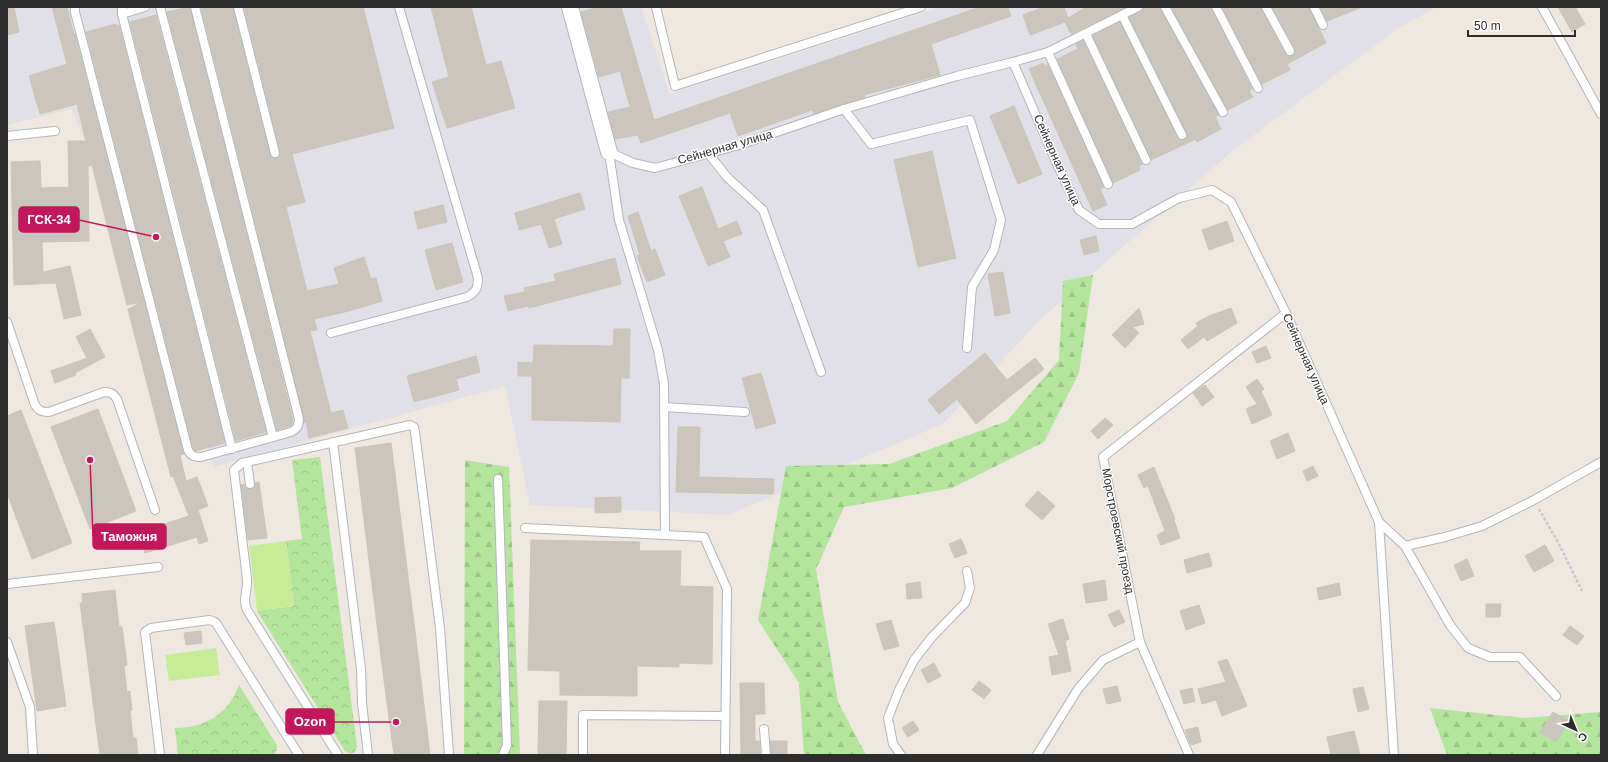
<svg xmlns="http://www.w3.org/2000/svg" width="1608" height="762" viewBox="0 0 1608 762" font-family="Arial,sans-serif">
  <style>
    .industrial { fill: #e2e0e7 }
    .forest { fill: url(#forest-firs) }
    .park { fill: url(#park-crowns) }
    .pitch { fill: #c7ec98 }
    .building { fill: #cac6be; stroke: #cac4b9 }
    .lines { fill: none; stroke-linecap: round; stroke-linejoin: round }
    .lane-casing { stroke: #b3b5c0; stroke-width: 10 }
    .street-casing { stroke: #b3b5c0; stroke-width: 18 }
    .path { stroke: #c8c8c8; stroke-width: 2.5; stroke-dasharray: 3 2; stroke-linecap: butt }
    .lane { stroke: #fff; stroke-width: 8 }
    .street { stroke: #fff; stroke-width: 16 }
    .labels { text-anchor: middle; stroke-width: 3; stroke-linejoin: round; paint-order: stroke }
    .street-label { font-size: 12px; fill: #2d2d2d; stroke: #fff }
    .leader { fill: none; stroke: #c2185b; stroke-width: 1.5 }
    .callout-dot { fill: #c2185b; stroke: #fff; stroke-width: 1.5 }
    .callout { fill: #c2185b; stroke: #c2185b; stroke-width: 1.5 }
    .callout-label { font-size: 13px; text-anchor: middle; font-weight: bold; fill: #fff }
  </style>
  <defs>
    <pattern id="forest-firs" width="22" height="20" patternUnits="userSpaceOnUse"><rect width="22" height="20" fill="#b3e59c"/><path d="M5 1l3.5 6h-7zM16 11l3.5 6h-7z" fill="#9ac587"/></pattern>
    <pattern id="park-crowns" width="20" height="18" patternUnits="userSpaceOnUse"><rect width="20" height="18" fill="#b3e59c"/><path d="M2 6a3 3 0 1 1 6 0M12 15a3 3 0 1 1 6 0" fill="none" stroke="#9ac587"/></pattern>
  </defs>
  <rect width="100%" height="100%" fill="#eee8e0"/>
  <polygon class="industrial" points="7,7 641,7 670,94 941,7 1437,7 1397,29 1230,153 1041,319 943,424 728,515 530,505 505,386 214,467 72,109 7,125"/>
  <g class="forest">
    <polygon points="1093,275 1079,373 1044,442 952,488 844,507 816,569 838,702 866,755 804,755 799,683 758,620 786,466 889,464 1007,421 1059,360 1063,281"/>
    <polygon points="465,460 509,467 520,755 464,755"/>
    <polygon points="1430,708 1525,718 1601,712 1601,755 1447,755"/>
  </g>
  <g class="park">
    <polygon points="320,457 357,746 355,752 350,754 345,751 257,611 294,606 286,541 302,539 292,460"/>
    <path d="M239 685 277 745V749L274 755H178L175 728C206 728 228 714 239 685Z"/>
  </g>
  <g class="pitch">
    <polygon points="286,541 294,606 257,611 249,546"/>
    <polygon points="216,648 220,675 169,681 165,655"/>
  </g>
  <g class="building">
    <polygon points="7,7 14,7 19,32 7,35"/>
    <polygon points="52,7 67,7 74,35 75,34 184,454 180,455 186,481 197,477 208,506 198,510 208,541 199,544 197,537 145,553 139,532 189,516 173,476 171,477 128,309 138,304 137,303 127,305 92,165 88,166 89,241 42,242 43,272 70,266 81,315 64,319 56,283 14,285 11,162 40,161 41,188 69,187 68,141 86,141 77,104 40,114 29,76 67,64"/>
    <polygon points="190,7 293,420 293,423 290,426 277,430 167,12"/>
    <polygon points="201,7 233,7 270,154 271,157 276,158 279,157 280,152 244,7 363,7 394,128 292,154 305,202 286,207 307,291 339,284 334,268 364,257 371,279 376,278 382,301 349,311 314,319 317,330 310,331 331,413 343,410 348,428 309,438 306,422 304,423 304,418"/>
    <polygon points="431,7 471,7 486,65 501,61 515,108 447,128 432,82 449,77"/>
    <polygon points="599,7 621,7 654,120 980,7 1008,7 1011,16 931,44 940,75 864,95 865,97 814,114 812,110 738,136 730,113 641,143 638,135 615,139 608,112 630,107 620,71 599,77 581,12"/>
    <polygon points="1044,7 1064,7 1068,18 1087,7 1126,7 1071,34 1065,22 1030,35 1023,15"/>
    <polygon points="1143,7 1160,7 1219,115 1215,117 1221,129 1197,142 1196,139 1151,160 1093,36 1120,22 1177,137 1181,140 1185,140 1187,136 1187,133 1129,17 1141,12"/>
    <polygon points="1171,7 1211,7 1252,89 1249,91 1253,97 1228,110"/>
    <polygon points="1222,7 1261,7 1285,54 1290,56 1294,54 1295,49 1272,7 1309,7 1326,43 1287,64 1290,70 1262,84"/>
    <polygon points="1320,7 1360,7 1360,8 1327,21"/>
    <polygon points="1558,7 1575,7 1585,24 1572,32"/>
    <polygon points="156,15 266,432 236,441 130,22"/>
    <polygon points="116,24 116,26 119,25 225,443 195,451 193,448 86,32"/>
    <polygon points="1083,41 1143,164 1139,166 1140,170 1113,183 1057,59 1078,49 1076,44"/>
    <polygon points="1043,63 1045,66 1048,64 1104,187 1100,189 1107,205 1093,211 1029,69"/>
    <polygon points="1014,106 1042,174 1018,184 990,116"/>
    <polygon points="932,151 956,258 918,267 894,160"/>
    <polygon points="702,187 718,229 737,221 742,234 723,241 730,257 708,266 679,196"/>
    <polygon points="580,193 585,209 554,219 562,244 549,248 541,224 519,230 515,213"/>
    <polygon points="443,205 447,222 418,229 414,212"/>
    <polygon points="638,212 651,251 655,249 665,275 647,282 637,256 640,255 628,216"/>
    <polygon points="1227,221 1234,241 1209,250 1202,230"/>
    <polygon points="1096,236 1099,251 1084,255 1080,240"/>
    <polygon points="452,243 463,282 436,290 425,250"/>
    <polygon points="615,258 621,284 529,308 528,306 508,311 504,296 525,292 524,288 556,281 554,274"/>
    <polygon points="1003,272 1010,313 995,316 988,274"/>
    <polygon points="1139,308 1144,324 1133,327 1139,333 1125,348 1112,335"/>
    <polygon points="1231,308 1237,323 1207,341 1204,337 1188,349 1181,340 1198,326 1196,323 1209,316"/>
    <polygon points="90,329 105,357 75,373 76,375 55,383 51,371 87,358 76,337"/>
    <polygon points="614,329 630,329 629,378 621,378 620,422 532,420 532,376 518,376 518,362 533,363 534,345 613,346"/>
    <polygon points="1266,346 1271,358 1257,363 1252,352"/>
    <polygon points="985,353 1007,380 1035,358 1044,369 976,424 957,399 939,414 928,400"/>
    <polygon points="476,356 480,372 456,379 459,390 414,402 407,376"/>
    <polygon points="761,373 776,423 756,429 742,378"/>
    <polygon points="1257,379 1264,389 1261,391 1272,415 1252,424 1246,409 1257,404 1246,387"/>
    <polygon points="1205,385 1214,397 1202,406 1193,393"/>
    <polygon points="98,409 136,511 90,529 51,427"/>
    <polygon points="21,410 72,543 32,559 7,493 7,416"/>
    <polygon points="1105,418 1113,425 1098,439 1091,431"/>
    <polygon points="678,427 700,427 699,477 774,479 773,494 676,492"/>
    <polygon points="1288,433 1295,451 1277,459 1270,441"/>
    <polygon points="391,443 415,631 430,755 394,755 382,665 355,448"/>
    <polygon points="1313,466 1318,476 1307,481 1303,471"/>
    <polygon points="1154,467 1175,519 1174,520 1180,538 1161,545 1157,535 1165,531 1148,486 1144,488 1138,475"/>
    <polygon points="259,482 267,538 248,540 241,485 244,484 246,488 250,489 255,486 255,483"/>
    <polygon points="1038,491 1055,506 1042,520 1025,505"/>
    <polygon points="621,497 621,512 595,513 595,498"/>
    <polygon points="961,539 967,553 955,558 949,544"/>
    <polygon points="531,540 640,542 639,551 681,551 680,586 713,587 712,664 679,663 679,667 637,666 637,696 560,695 560,671 528,670"/>
    <polygon points="1545,545 1554,561 1534,572 1525,556"/>
    <polygon points="1209,553 1212,566 1187,573 1184,560"/>
    <polygon points="1467,559 1474,576 1461,581 1454,565"/>
    <polygon points="1105,580 1107,600 1086,603 1083,584"/>
    <polygon points="920,582 922,598 907,599 906,584"/>
    <polygon points="1339,583 1341,595 1319,600 1317,588"/>
    <polygon points="115,590 119,627 122,627 127,665 124,666 127,692 130,691 132,710 130,711 133,738 136,738 138,755 100,755 80,603 83,603 82,594"/>
    <polygon points="1486,604 1501,604 1500,617 1486,617"/>
    <polygon points="1199,605 1205,623 1186,630 1180,611"/>
    <polygon points="1119,610 1125,622 1114,627 1108,615"/>
    <polygon points="1063,619 1069,639 1065,641 1071,671 1052,675 1049,657 1059,655 1048,624"/>
    <polygon points="891,620 899,646 884,650 876,624"/>
    <polygon points="54,622 66,706 37,711 25,626"/>
    <polygon points="1570,626 1584,636 1577,645 1563,635"/>
    <polygon points="201,631 202,643 186,645 184,633"/>
    <polygon points="1227,659 1247,706 1222,716 1216,700 1202,704 1198,689 1226,682 1218,662"/>
    <polygon points="934,663 941,676 928,683 921,670"/>
    <polygon points="979,681 991,690 984,699 972,690"/>
    <polygon points="740,683 764,683 765,714 755,714 755,741 759,741 760,755 741,755"/>
    <polygon points="1117,686 1121,701 1107,704 1103,689"/>
    <polygon points="1363,687 1369,709 1358,712 1353,689"/>
    <polygon points="1192,688 1195,701 1184,704 1180,691"/>
    <polygon points="539,701 567,701 566,755 538,755"/>
    <polygon points="1553,712 1569,721 1556,742 1540,732"/>
    <polygon points="913,721 919,730 908,737 902,728"/>
    <polygon points="1198,727 1201,742 1191,745 1185,730"/>
    <polygon points="1354,731 1360,755 1331,755 1327,737"/>
    <polygon points="770,741 787,741 787,755 771,755"/>
  </g>
  <g class="lines">
    <g class="lane-casing">
      <g id="lane">
        <path d="M75 7V12L188 450C191 456 194 457 201 457L291 432C297 429 299 426 299 419L195 7"/>
        <polyline points="122,7 122,14 232,449"/>
        <polyline points="160,7 273,437"/>
        <polyline points="238,7 275,153"/>
        <polyline points="656,7 675,86 921,7"/>
        <polyline points="1165,7 1223,112"/>
        <polyline points="1216,7 1258,88"/>
        <polyline points="1266,7 1290,51"/>
        <polyline points="1314,7 1323,25"/>
        <polyline points="1542,7 1601,114"/>
        <polyline points="122,14 145,7"/>
        <polyline points="1122,15 1182,135"/>
        <polyline points="1086,34 1146,160"/>
        <polyline points="1048,52 1108,184"/>
        <polyline points="1013,62 1048,52 1138,7"/>
        <polyline points="844,109 871,144 970,120 1001,220 994,250 972,287 967,348"/>
        <polyline points="7,136 55,131"/>
        <polyline points="609,152 633,163 655,168 739,145 844,109 957,76 1013,62 1057,164 1079,210 1099,224 1132,224 1179,198 1212,190 1231,202 1286,313 1379,522 1405,546 1445,537 1482,526 1534,500 1601,462"/>
        <polyline points="609,152 619,220 658,350 664,384 665,534"/>
        <polyline points="708,153 727,177 763,210 821,372"/>
        <path d="M7 322 35 405C39 411 42 412 49 412L104 392C110 392 113 393 117 399L155 510"/>
        <path d="M331 333 467 297C476 292 478 288 478 278L399 7"/>
        <polyline points="664,407 745,412"/>
        <polyline points="333,442 361,669 362,703 368,755"/>
        <polyline points="247,462 250,484"/>
        <polyline points="498,479 507,745 503,755"/>
        <polyline points="1379,522 1394,755"/>
        <polyline points="525,528 704,537 727,589 725,755"/>
        <polyline points="1405,546 1450,625 1468,648 1490,657 1520,657 1556,696"/>
        <polyline points="7,584 158,567"/>
        <polyline points="7,642 30,707 33,755"/>
        <polyline points="764,729 766,755"/>
        <polyline points="160,755 145,632 151,628 209,620 213,621 216,623 299,755"/>
        <path d="M338 755 247 610C242 599 248 591 247 579L234 470 242 463 410 425 414 427 415 432 440 628 449 755"/>
        <polyline points="583,755 583,715 725,716"/>
        <polyline points="901,755 893,744 888,718 899,690 914,660 932,637 965,603 970,588 967,571"/>
        <polyline points="1037,755 1078,689 1103,660 1140,642"/>
        <polyline points="1189,755 1140,642 1103,457 1286,313"/>
      </g>
    </g>
    <g class="street-casing">
      <polyline id="street" points="570,7 609,152"/>
    </g>
    <polyline class="path" points="1539,509 1560,546 1583,593"/>
    <use href="#lane" class="lane"/>
    <use href="#street" class="street"/>
  </g>
  <g class="labels">
    <g class="street-label">
      <text transform="translate(725 147) rotate(-16)" y="4">Сейнерная улица</text>
      <text transform="translate(1057 160) rotate(66)" y="4">Сейнерная улица</text>
      <text transform="translate(1306 359) rotate(66)" y="4">Сейнерная улица</text>
      <text transform="translate(1118 531) rotate(79)" y="4">Морстроевский проезд</text>
    </g>
  </g>
  <path class="leader" d="M156 237L79 220M90 460L93 536M396 722L334 722"/>
  <g class="callout-dot">
    <circle cx="156" cy="237" r="4"/>
    <circle cx="90" cy="460" r="4"/>
    <circle cx="396" cy="722" r="4"/>
  </g>
  <g class="callout">
    <rect x="19" y="207" width="60" height="25" rx="4"/>
    <rect x="93" y="524" width="73" height="25" rx="4"/>
    <rect x="286" y="709" width="48" height="25" rx="4"/>
  </g>
  <g class="callout-label">
    <text x="49" y="224">ГСК-34</text>
    <text x="129" y="541">Таможня</text>
    <text x="310" y="726">Ozon</text>
  </g>
  <rect width="1608" height="762" fill="none" stroke="#2d2d2d" stroke-width="16"/>
  <g transform="translate(1576 730) rotate(136)" stroke="#ffffff" stroke-width="3" paint-order="stroke">
  <path d="M0-3L7 15L0 10L-7 15Z" fill="#2d2d2d"/>
  <text y="-6" font-size="11" font-weight="bold" text-anchor="middle" fill="#2d2d2d">С</text>
  </g>
  <path d="M1468 30v6h107v-6" fill="none" stroke="#2d2d2d" stroke-width="2"/>
  <text x="1474" y="30" font-size="12" fill="#2d2d2d" stroke="#ffffff" stroke-width="3" paint-order="stroke">50 m</text>
</svg>
